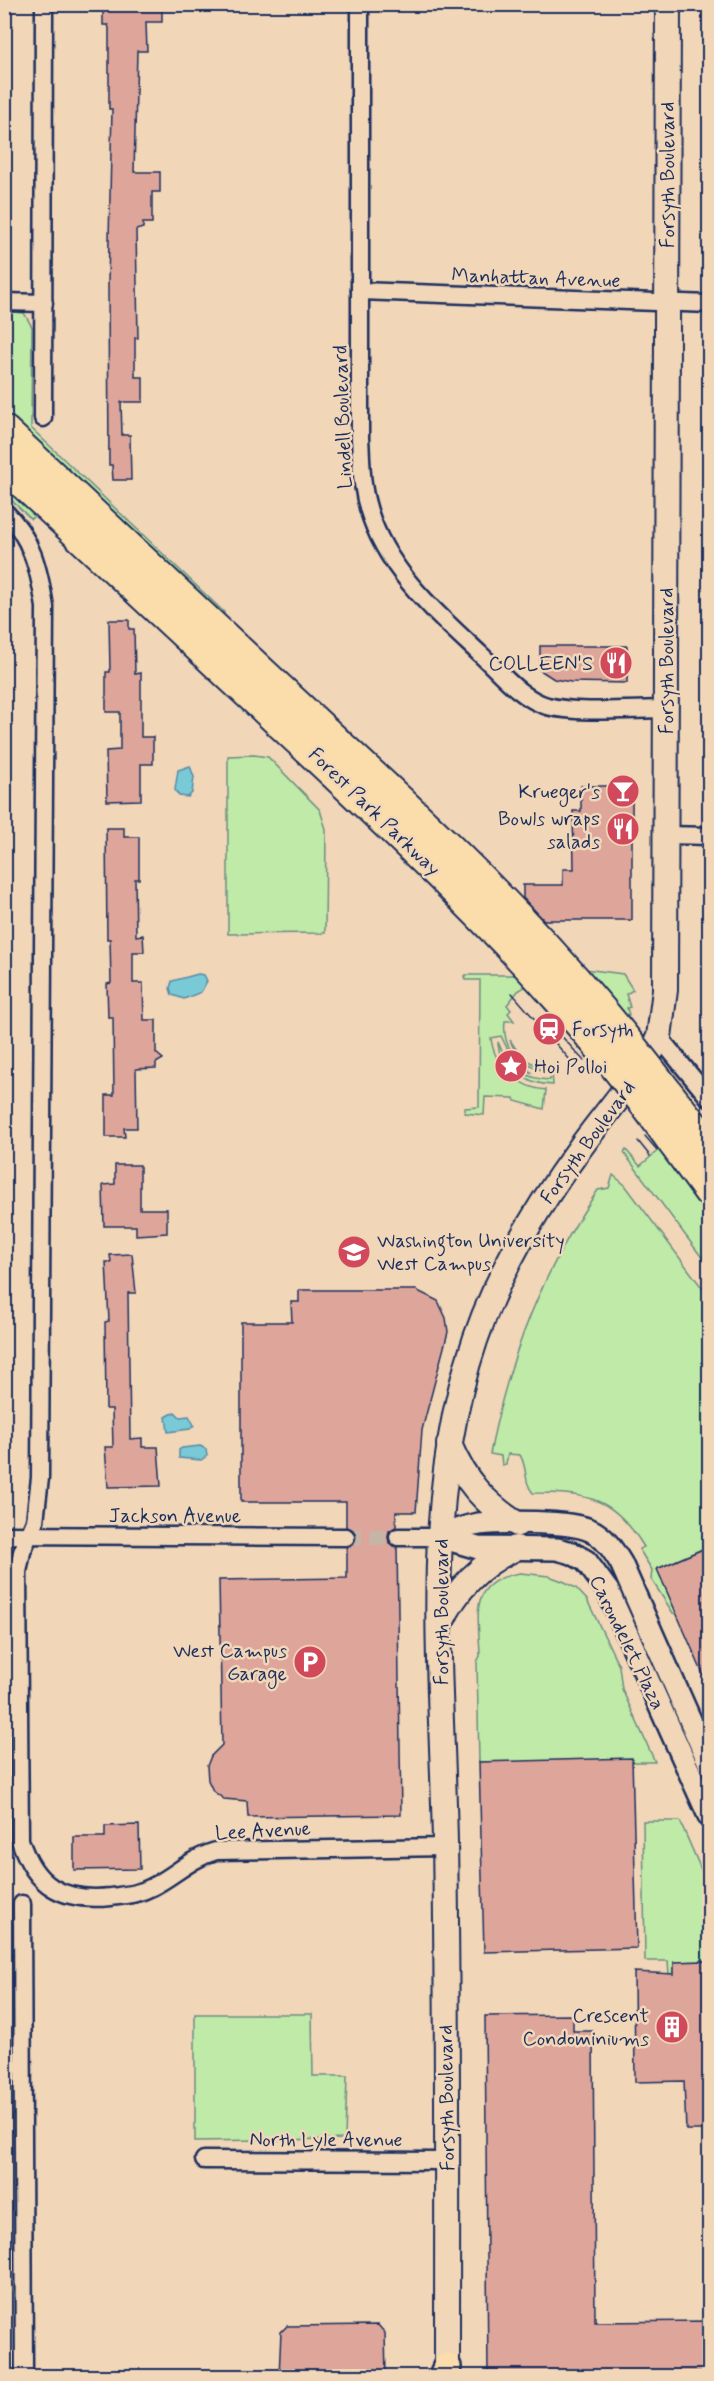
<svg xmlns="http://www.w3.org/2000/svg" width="714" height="2381" viewBox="0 0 714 2381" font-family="Mynerve,sans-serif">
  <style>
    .green { fill: #bfeaa7; stroke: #6d8c82; stroke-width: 1.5 }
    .water { fill: #7ac9d6; stroke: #548ba6; stroke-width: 1.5 }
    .building { fill: #dea59a; stroke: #1b2f5e; stroke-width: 1.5 }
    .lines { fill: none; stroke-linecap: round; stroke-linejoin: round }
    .minor-tunnel { stroke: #c6b5a6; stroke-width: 16; stroke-dasharray: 16 8; stroke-linecap: butt }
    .minor-casing { stroke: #1b2f5e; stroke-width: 21 }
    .tertiary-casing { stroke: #1b2f5e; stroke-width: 26 }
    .secondary-casing { stroke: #1b2f5e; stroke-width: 28 }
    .primary-casing { stroke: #1b2f5e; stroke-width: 32 }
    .motorway-casing { stroke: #1b2f5e; stroke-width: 36 }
    .minor { stroke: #f1d6b8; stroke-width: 16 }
    .tertiary { stroke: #f1d6b8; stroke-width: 21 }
    .secondary { stroke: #f1d6b8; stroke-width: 24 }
    .primary { stroke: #faddab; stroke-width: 27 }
    .motorway { stroke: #faddab; stroke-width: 32 }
    .tram { stroke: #1b2f5e; stroke-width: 1.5 }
    .motorway-bridge-casing { stroke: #1b2f5e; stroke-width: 36; stroke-linecap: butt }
    .motorway-bridge { stroke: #faddab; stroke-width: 32 }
    .labels { text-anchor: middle; stroke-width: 5; stroke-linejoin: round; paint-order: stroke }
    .street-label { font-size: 20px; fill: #1b2f5e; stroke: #f1d6b8 }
    .poi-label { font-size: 20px; fill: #1b2f5e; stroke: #f1d6b8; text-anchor: end }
  </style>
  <rect width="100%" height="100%" fill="#f1d6b8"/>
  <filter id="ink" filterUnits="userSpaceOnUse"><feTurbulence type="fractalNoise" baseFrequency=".0167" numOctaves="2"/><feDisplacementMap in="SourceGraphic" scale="12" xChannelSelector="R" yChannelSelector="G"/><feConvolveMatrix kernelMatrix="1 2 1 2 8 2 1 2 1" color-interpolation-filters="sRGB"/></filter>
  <g filter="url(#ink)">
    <g class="green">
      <polygon points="4,311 24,313 32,327 31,428 224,612 224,623 5,414"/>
      <polygon points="5,487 35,515 31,519 5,494"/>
      <polygon points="254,755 268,757 320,810 326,829 325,933 228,934 228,756"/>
      <polygon points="577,968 623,974 633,990 626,994 630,1007 627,1008 629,1015 619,1017"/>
      <path d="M466 975H517L528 985 518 991 507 1005 511 1010 508 1013 514 1021H505C502 1047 515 1058 532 1073L514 1062 501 1036 491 1038C494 1066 519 1088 546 1090L544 1109 515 1101 514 1098 485 1097 484 1115 465 1113V1108L479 1107 480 980H465L464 977Z"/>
      <path d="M510 1040 522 1058 538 1066 541 1058 549 1068 546 1071C528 1067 516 1057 510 1040Z"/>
      <path d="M498 1042C507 1066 525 1079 550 1080L552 1072 553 1085C530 1085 498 1067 498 1042Z"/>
      <polygon points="662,1147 709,1212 709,1267 624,1153 626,1150 640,1166"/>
      <path d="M613 1175 625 1185 709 1297V1546L657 1569 677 1614 673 1613 651 1579 652 1570 639 1549 644 1547C614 1497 588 1493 533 1493 523 1481 528 1468 520 1455L508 1454 506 1464 502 1465 501 1456 490 1454C508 1358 542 1271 598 1190L609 1188Z"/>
      <path d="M520 1573 549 1576 565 1582 576 1588 587 1600 619 1666 622 1689 655 1762H479L477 1662 480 1656C479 1613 467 1582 520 1573Z"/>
      <polygon points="643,1821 680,1821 709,1888 709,1956 706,1961 674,1962 674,1974 669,1974 668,1961 645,1961"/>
      <polygon points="195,2014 312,2014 313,2076 347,2076 345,2139 195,2141"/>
    </g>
    <g class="water">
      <polygon points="190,766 194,777 192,793 188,797 179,796 175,790 178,770"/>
      <polygon points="198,974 204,975 207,981 201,992 184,999 172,995 170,988 172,981"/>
      <polygon points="175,1412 180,1417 189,1416 194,1425 190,1429 168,1432 166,1417"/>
      <polygon points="200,1446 206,1449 207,1456 201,1460 179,1458 179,1450 182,1448"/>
    </g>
    <g class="building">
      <polygon points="103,4 162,4 162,22 146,22 147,51 137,51 134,172 160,172 160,192 152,192 152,223 143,223 143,228 136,230 138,338 135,338 135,377 143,377 143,402 121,402 122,435 130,435 131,480 113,480 112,465 109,465 108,283 112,109 109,109 109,28 108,25 103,25"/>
      <polygon points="109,620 129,620 129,629 134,629 135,674 141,673 141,737 153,737 153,764 141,764 141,800 107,801 106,751 120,750 120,712 106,712 106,672 110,672"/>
      <polygon points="540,646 627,646 627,683 571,682 554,679 540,670"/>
      <polygon points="581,786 632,786 632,920 544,920 523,898 523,885 563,885 563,869 574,869 573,811 581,811"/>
      <polygon points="106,828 124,828 124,837 139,837 139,879 135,879 136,936 143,935 144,952 133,952 133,983 143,983 144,1020 156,1020 156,1053 163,1059 156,1063 156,1068 136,1069 137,1128 124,1128 125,1137 106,1137 106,1095 114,1095 113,1017 108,1017 107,984 111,983 110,939 107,939"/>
      <polygon points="115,1165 140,1165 140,1209 167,1209 167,1233 136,1235 136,1226 104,1226 103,1185 115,1184"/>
      <polygon points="132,1254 136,1293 128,1293 130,1439 142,1438 142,1447 158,1447 161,1486 108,1487 105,1447 113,1447 112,1409 106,1409 105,1322 109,1321 106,1262 111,1262 110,1255"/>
      <polygon points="299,1290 416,1290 438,1301 446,1318 448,1332 422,1430 416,1512 396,1512 396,1527 389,1531 388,1536 389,1543 397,1547 401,1815 248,1817 247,1801 224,1799 213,1791 208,1780 207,1766 211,1756 222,1745 219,1580 347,1578 347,1547 355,1543 356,1538 355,1531 346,1527 346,1502 241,1502 241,1322 292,1322 291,1302 299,1302"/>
      <polygon points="710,1546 710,1690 657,1569"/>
      <polygon points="632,1758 637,1948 484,1952 479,1762"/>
      <polygon points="139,1825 140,1869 74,1870 74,1837 105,1837 105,1826"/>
      <polygon points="706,1961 705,1970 710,1970 710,2130 686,2130 684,2081 635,2082 634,1972 674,1974 674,1962"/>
      <polygon points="573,2015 573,2031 593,2031 595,2322 710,2321 710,2376 488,2376 485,2016"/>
      <polygon points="378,2325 385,2333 386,2376 279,2376 281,2332 287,2326"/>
    </g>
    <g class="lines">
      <polyline class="minor-tunnel" points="346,1537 398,1537"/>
      <g class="minor-casing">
        <g id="minor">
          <path d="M360 4V438C361 453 361 469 363 484 373 558 428 605 479 653 499 671 520 698 547 706 578 714 633 709 666 709"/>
          <polyline points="360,291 710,304"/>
          <polyline points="4,302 44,303"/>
          <polyline points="43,418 44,4"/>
          <path d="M4 511C32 537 39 570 45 607L40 1478 35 1521 22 1552 18 1572 20 1840C35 1887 63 1902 111 1897 126 1895 139 1894 152 1887 174 1876 191 1858 216 1851L445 1847"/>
          <polyline points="666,835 710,836"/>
          <polyline points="659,1037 710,1099"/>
          <polyline points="4,1535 346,1537"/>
          <polyline points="398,1537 440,1537"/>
          <polyline points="22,1904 24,2376"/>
          <polyline points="204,2160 448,2161"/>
        </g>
      </g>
      <g class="tertiary-casing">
        <g id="tertiary">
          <polyline points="440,1537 478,1548 557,1549 572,1553 586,1561 608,1591 710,1818"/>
          <path d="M440 1537C453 1531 466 1526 479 1524 503 1521 569 1521 590 1530 604 1536 613 1550 621 1563L710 1765"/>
        </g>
      </g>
      <g class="secondary-casing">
        <g id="secondary">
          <path d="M449 1444C464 1480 484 1503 517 1524"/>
          <path d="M441 1623C456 1589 482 1563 516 1548"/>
          <path d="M447 2376C447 2199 448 2021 445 1843 442 1668 418 1483 484 1316 508 1256 542 1200 580 1148 603 1116 629 1087 650 1054L659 1037 665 990 668 4"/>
        </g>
      </g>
      <g class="primary-casing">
        <polyline id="primary" points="443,2376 447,2367"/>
      </g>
      <g class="motorway-casing">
        <g id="motorway">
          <polyline points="4,432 335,742"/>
          <polyline points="4,464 319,758"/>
          <polyline points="694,1128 710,1149"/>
          <polyline points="674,1142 710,1191"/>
        </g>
      </g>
      <use href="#minor" class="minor"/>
      <use href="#tertiary" class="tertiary"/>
      <use href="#secondary" class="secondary"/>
      <use href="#primary" class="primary"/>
      <use href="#motorway" class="motorway"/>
      <g class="tram">
        <polyline points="512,993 577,1068"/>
        <polyline points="556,1030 584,1061"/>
        <polyline points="645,1136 657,1150"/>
        <polyline points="638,1141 650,1156"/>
      </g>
      <g class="motorway-bridge-casing">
        <g id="motorway-bridge">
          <path d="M335 742C428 827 519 914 600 1010 633 1049 663 1089 694 1128"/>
          <path d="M319 758C446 877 573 999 674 1142"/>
        </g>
      </g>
      <use href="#motorway-bridge" class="motorway-bridge"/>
    </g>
  </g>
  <defs>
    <g id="restaurant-disc" transform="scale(1.725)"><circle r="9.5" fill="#d1495b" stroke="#f1d6b8"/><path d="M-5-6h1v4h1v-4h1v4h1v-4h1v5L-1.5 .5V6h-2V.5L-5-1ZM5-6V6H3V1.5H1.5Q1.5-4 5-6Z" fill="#fff"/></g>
    <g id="bar-disc" transform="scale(1.725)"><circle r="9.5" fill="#d1495b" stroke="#f1d6b8"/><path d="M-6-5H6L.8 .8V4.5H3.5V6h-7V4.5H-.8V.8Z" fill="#fff"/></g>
    <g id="station-disc" transform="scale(1.725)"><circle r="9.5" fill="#d1495b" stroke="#f1d6b8"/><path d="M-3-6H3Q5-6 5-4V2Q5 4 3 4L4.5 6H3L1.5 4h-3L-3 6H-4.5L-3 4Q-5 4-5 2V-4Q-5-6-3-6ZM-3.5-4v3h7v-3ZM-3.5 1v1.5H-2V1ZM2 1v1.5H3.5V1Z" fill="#fff"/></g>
    <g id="sight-disc" transform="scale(1.725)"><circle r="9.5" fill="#d1495b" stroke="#f1d6b8"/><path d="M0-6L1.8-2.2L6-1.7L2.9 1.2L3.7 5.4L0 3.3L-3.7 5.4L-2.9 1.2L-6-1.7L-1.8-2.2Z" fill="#fff"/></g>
    <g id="university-disc" transform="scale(1.725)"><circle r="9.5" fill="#d1495b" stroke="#f1d6b8"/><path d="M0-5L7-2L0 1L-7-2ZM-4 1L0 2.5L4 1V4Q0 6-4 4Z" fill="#fff"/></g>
    <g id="parking-disc" transform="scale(1.725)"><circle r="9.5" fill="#d1495b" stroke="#f1d6b8"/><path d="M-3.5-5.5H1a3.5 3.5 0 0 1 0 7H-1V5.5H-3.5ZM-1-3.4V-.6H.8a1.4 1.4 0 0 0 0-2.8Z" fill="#fff"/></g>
    <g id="building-disc" transform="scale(1.725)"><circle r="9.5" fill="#d1495b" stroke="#f1d6b8"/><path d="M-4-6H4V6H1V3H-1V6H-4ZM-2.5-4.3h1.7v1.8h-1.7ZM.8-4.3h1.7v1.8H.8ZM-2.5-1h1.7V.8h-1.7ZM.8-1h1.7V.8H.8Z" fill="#fff"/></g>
  </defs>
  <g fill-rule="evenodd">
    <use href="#restaurant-disc" x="616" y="663"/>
    <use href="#bar-disc" x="623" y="791"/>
    <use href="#restaurant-disc" x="623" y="829"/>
    <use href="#station-disc" x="549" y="1029"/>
    <use href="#sight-disc" x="511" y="1066"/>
    <use href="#university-disc" x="354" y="1252"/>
    <use href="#parking-disc" x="310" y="1662"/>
    <use href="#building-disc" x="672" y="2027"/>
  </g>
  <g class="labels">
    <g class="street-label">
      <text transform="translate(667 175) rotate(-90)" y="7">Forsyth Boulevard</text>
      <text transform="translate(536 277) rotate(2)" y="7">Manhattan Avenue</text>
      <text transform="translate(342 417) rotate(-92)" y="7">Lindell Boulevard</text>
      <text transform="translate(666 661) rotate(-90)" y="7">Forsyth Boulevard</text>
      <text transform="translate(375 811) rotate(44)" y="7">Forest Park Parkway</text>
      <text transform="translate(587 1142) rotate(-54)" y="7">Forsyth Boulevard</text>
      <text x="175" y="1522">Jackson Avenue</text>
      <text transform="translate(441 1612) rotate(-90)" y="7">Forsyth Boulevard</text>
      <text transform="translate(628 1642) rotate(64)" y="7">Carondelet Plaza</text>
      <text transform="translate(263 1830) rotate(-3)" y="7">Lee Avenue</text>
      <text transform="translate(446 2098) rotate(-91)" y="7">Forsyth Boulevard</text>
      <text x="326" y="2146">North Lyle Avenue</text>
    </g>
    <g class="poi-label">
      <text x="593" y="670">COLLEEN'S</text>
      <text x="600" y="798">Krueger's</text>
      <text x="600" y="825">Bowls wraps<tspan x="600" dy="23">salads</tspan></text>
      <text x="572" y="1036" text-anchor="start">Forsyth</text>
      <text x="534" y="1073" text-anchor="start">Hoi Polloi</text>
      <text x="377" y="1247" text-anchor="start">Washington University<tspan x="377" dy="23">West Campus</tspan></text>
      <text x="287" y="1657">West Campus<tspan x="287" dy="23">Garage</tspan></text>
      <text x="649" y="2022">Crescent<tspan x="649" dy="23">Condominiums</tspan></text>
    </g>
  </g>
  <rect width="714" height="2381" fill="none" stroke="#f1d6b8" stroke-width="24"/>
  <rect x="12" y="12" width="690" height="2357" fill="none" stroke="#1b2f5e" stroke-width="2" filter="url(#ink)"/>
</svg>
